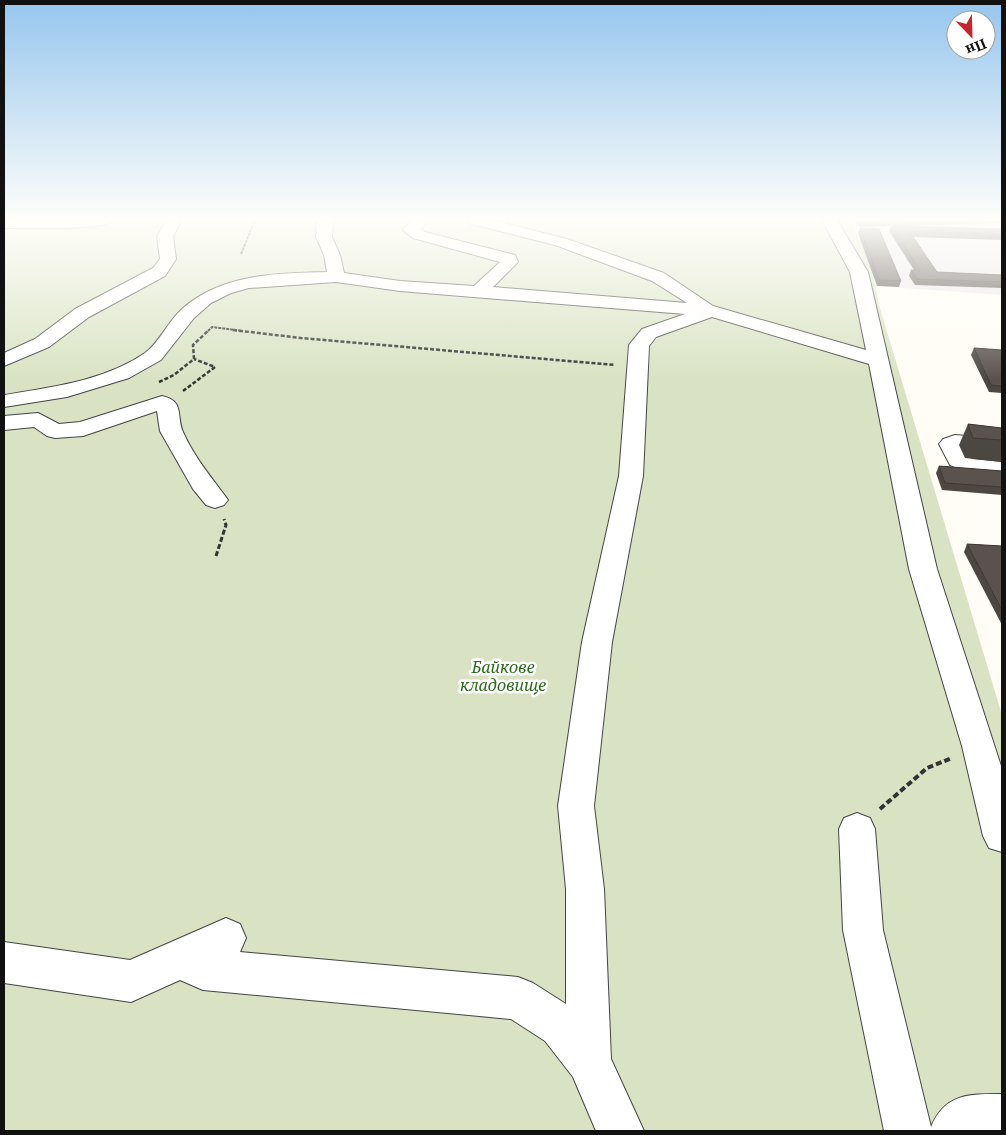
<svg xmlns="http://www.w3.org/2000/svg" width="1006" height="1135" viewBox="0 0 1006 1135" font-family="'Noto Serif',serif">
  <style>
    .industrial { fill: #eee6ef }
    .cemetery { fill: #d9e3c4 }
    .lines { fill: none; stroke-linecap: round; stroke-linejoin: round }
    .minor-casing { stroke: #444; stroke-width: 2 }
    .path-far3 { stroke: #333; stroke-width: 2; stroke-dasharray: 3 1; stroke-linecap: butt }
    .path-far2 { stroke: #333; stroke-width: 2.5; stroke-dasharray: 4 2; stroke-linecap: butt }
    .path-far1 { stroke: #333; stroke-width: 3; stroke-dasharray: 5 2.5; stroke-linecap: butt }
    .path { stroke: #333; stroke-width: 4; stroke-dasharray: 6 3; stroke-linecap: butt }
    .minor { fill: #fff; fill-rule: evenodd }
    .wall { fill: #4d4742 }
    .building { fill: #5a524d; stroke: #3f3936 }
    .labels { text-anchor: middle; stroke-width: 5; stroke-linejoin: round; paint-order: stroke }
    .park-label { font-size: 16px; font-style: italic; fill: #2f6b1f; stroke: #fff }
  </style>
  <rect width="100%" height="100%" fill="#fffdf5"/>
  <polygon class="industrial" points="849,220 1002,220 1002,295 877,286 858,233"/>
  <path class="cemetery" d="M4 220H849C865 244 875 276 879 305L1002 715V1131H4Z"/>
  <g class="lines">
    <g class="minor-casing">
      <g id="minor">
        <path d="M4 220H114C106 231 22 228 4 228Z"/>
        <polygon points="166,220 181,220 173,237 176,259 165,276 89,317 49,347 4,366 4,353 35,339 75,309 153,268 160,259 157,237"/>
        <path d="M317 220H333L332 237 340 255 344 273 400 281 474 286 500 262 413 238 403 230 412 220H428L421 229 425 232 515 255 518 262 493 287 687 303 652 281 555 245 468 223 466 220H492L567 239 664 273 713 306 866 350 850 272 822 220H837L868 272 937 569 1002 769V852L989 848 983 836 962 746 909 569 869 364 712 317 656 337 649 346 643 476 612 642 594 806 604 889 611 1059 644 1131H596L573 1077 545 1041 511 1019 203 990 180 980 131 1002 4 983V942L130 960 226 918 240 924 246 938 240 952 518 977 533 983 566 1004V889L558 806 582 642 619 476 629 345 642 329 685 314 400 291 336 282 249 288 231 293 211 303 194 318 161 360 129 378 67 397 4 407V395C52 387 104 381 145 353 160 342 168 321 182 309 221 274 277 273 327 272L324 255 316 237Z"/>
        <path d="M162 396C185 401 176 416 183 432 194 457 212 478 228 500L224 505 215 508 206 505 193 489 160 431 157 411 83 436 55 438 47 436 34 427 4 430V416L38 413 59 424 80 422Z"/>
        <polygon points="955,435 1002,439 1002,453 965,450 972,459 1002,462 1002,476 966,472 950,465 939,444 943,439"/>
        <path d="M857 813 870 818 875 829 883 930 931 1127C945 1093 970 1094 1002 1094V1131H884L843 930 839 829 844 818Z"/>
      </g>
    </g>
    <g class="path-far3">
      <polyline points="241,254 255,220"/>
      <polyline points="208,331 212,327 243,331"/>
    </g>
    <g class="path-far2">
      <polyline points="233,330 301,338 615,365"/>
      <polyline points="159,382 174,375 194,359 193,345 209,330"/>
      <polyline points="183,391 215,367 194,359"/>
    </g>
    <polyline class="path-far1" points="216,556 226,525 224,519"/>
    <polyline class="path" points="880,809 927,768 952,758"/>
    <use href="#minor" class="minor"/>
  </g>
  <g class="wall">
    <polygon points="852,220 1002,220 1002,223 899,226 1002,229 1002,240 913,237 937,272 1002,275 1002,288 915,285 909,276 911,270 914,270 889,231 891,226 860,227"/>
    <polygon points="860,228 901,281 899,287 877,286 858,233"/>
    <polygon points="974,348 1002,350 1002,393 989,392 971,355"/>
    <polygon points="968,424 1002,428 1002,462 965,458 959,445"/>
    <polygon points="939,466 1002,471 1002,495 942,490 936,473"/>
    <polygon points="967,544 1002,546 1002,625 964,552"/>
  </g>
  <g class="building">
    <polygon points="860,220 906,220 862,222"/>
    <polygon points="891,226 1002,229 1002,234 909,231 937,272 1002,275 1002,282 917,279 911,270 920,270"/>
    <polygon points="860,228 879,229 901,281 879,280"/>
    <polygon points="974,348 1002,350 1002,386 991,385"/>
    <polygon points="968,424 1002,428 1002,440 973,438"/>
    <polygon points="939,466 1002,471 1002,487 945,483"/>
    <polygon points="967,544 1002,546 1002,610"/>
  </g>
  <linearGradient id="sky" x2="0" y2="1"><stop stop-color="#95c6ee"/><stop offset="0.58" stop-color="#fffefa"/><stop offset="1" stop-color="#fffefa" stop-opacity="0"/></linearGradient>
  <rect width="1006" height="379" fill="url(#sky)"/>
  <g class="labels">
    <g class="park-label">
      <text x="503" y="673">Байкове<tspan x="503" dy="18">кладовище</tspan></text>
    </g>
  </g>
  <rect width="1006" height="1135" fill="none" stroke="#111111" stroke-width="10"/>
  <g transform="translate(971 35) rotate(157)"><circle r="24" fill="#ffffff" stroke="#a0a0a0"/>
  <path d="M0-4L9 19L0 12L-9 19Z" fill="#c4262e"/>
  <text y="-8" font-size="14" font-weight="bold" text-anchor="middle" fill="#111111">Пн</text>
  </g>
</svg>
